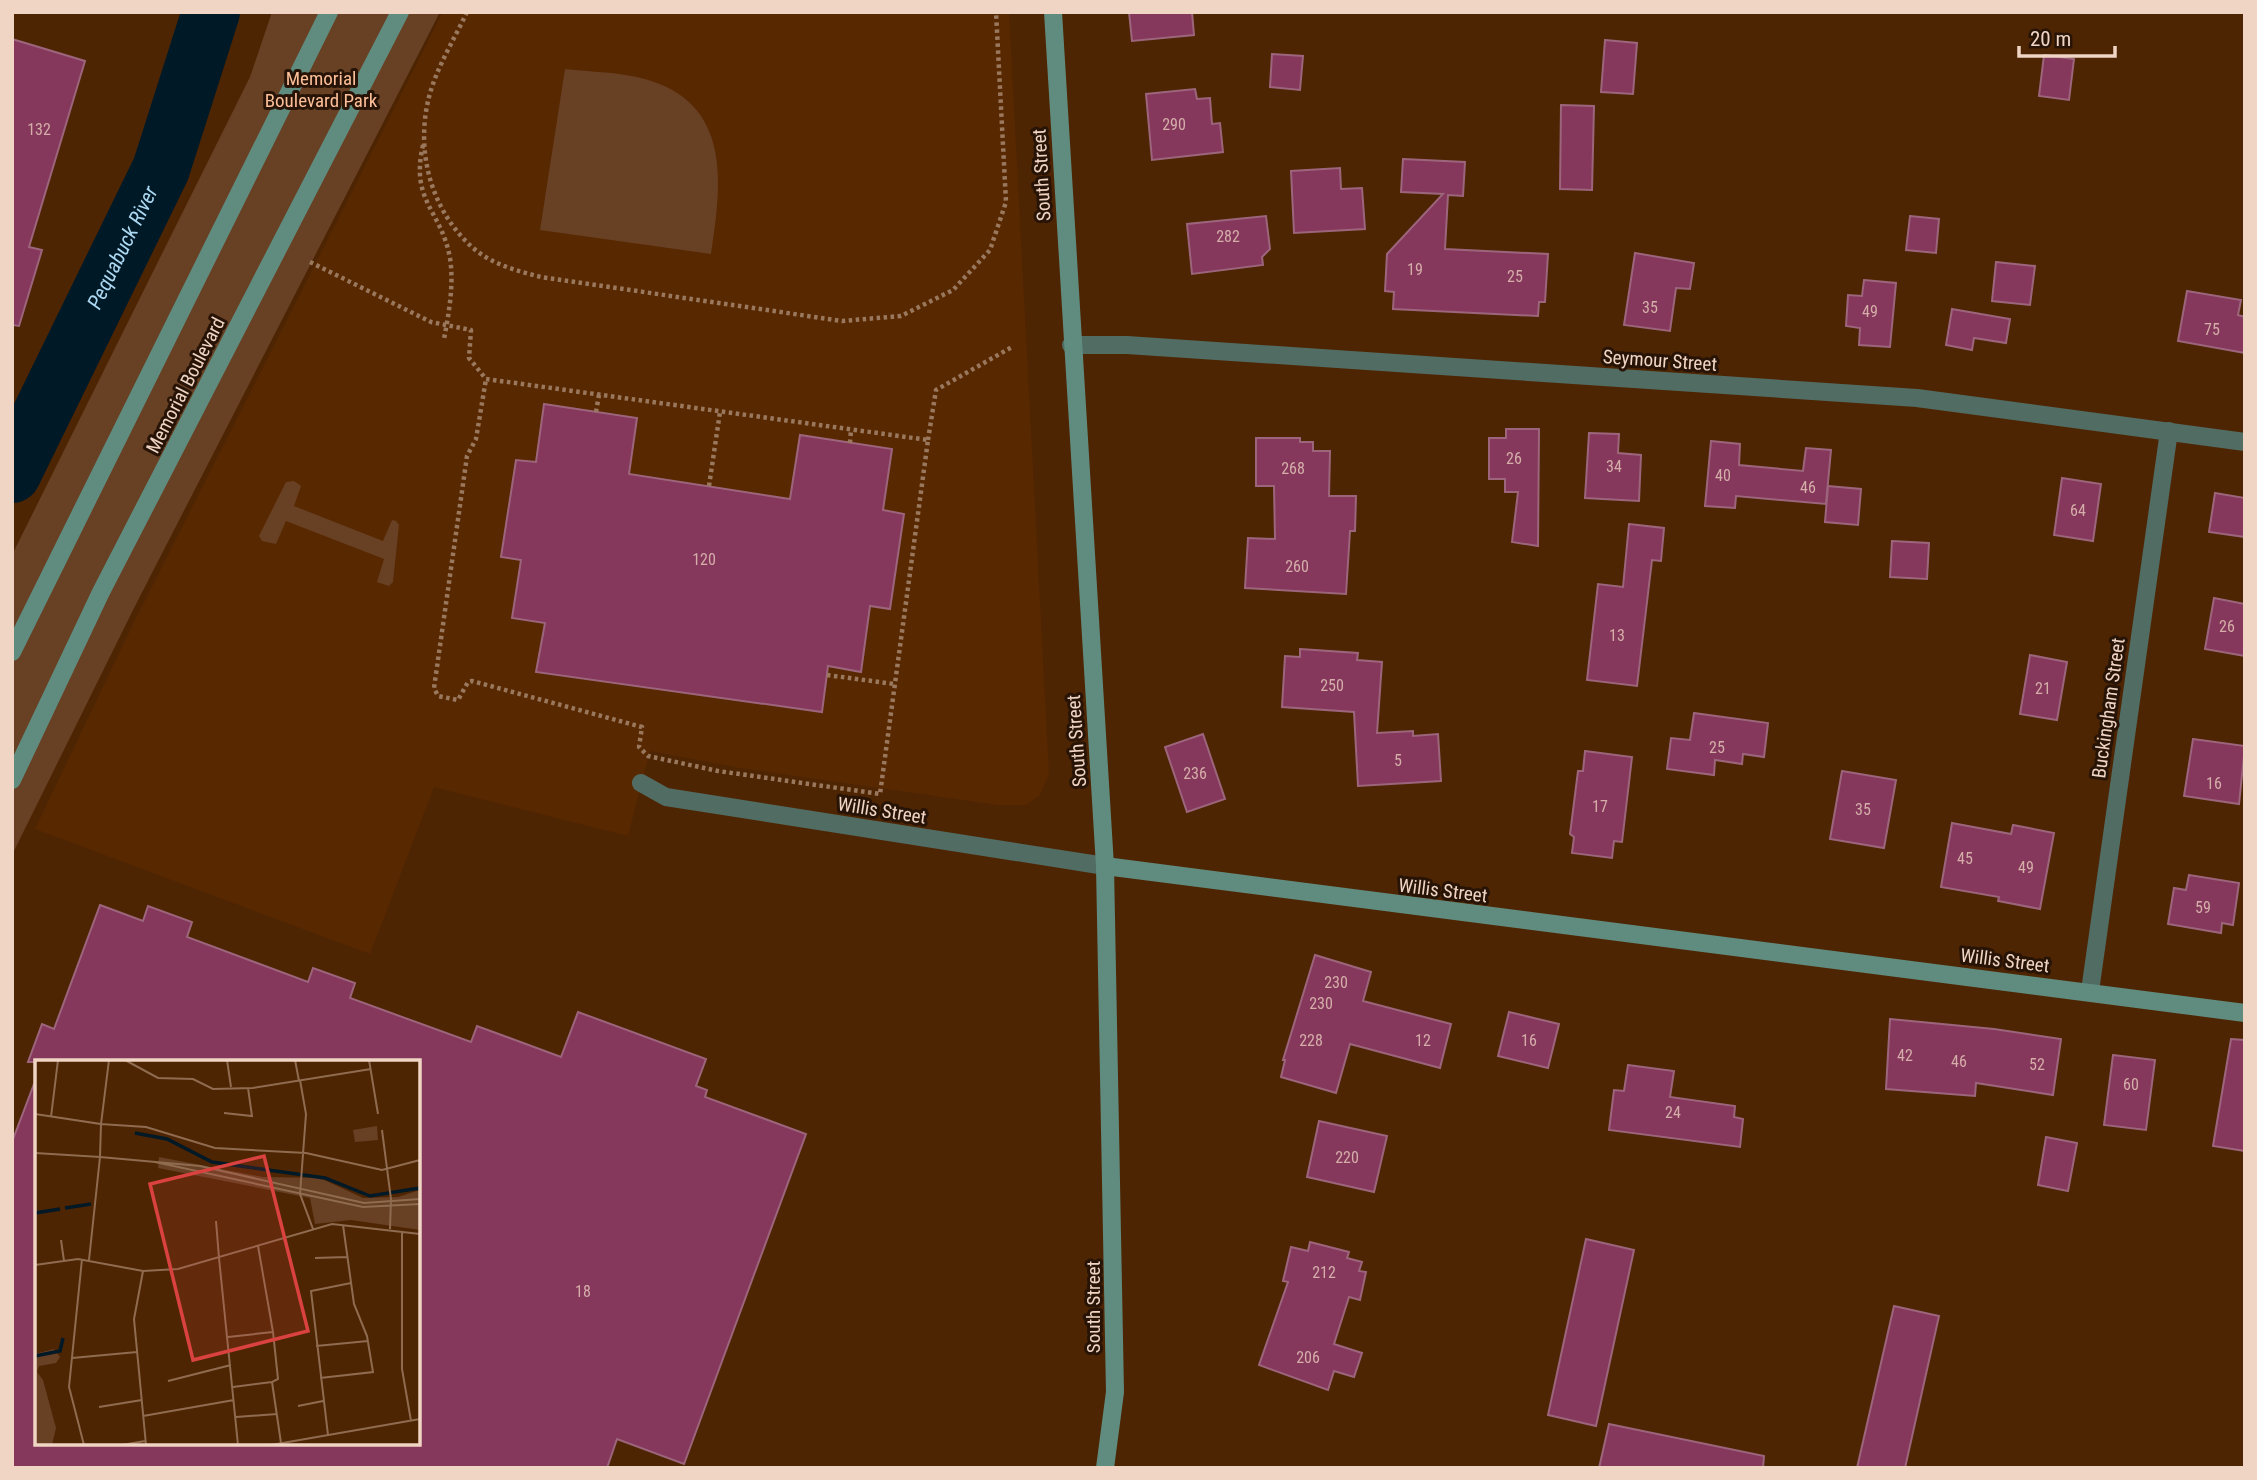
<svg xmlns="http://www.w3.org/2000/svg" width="2257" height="1480" viewBox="0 0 2257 1480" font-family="'Roboto Condensed',sans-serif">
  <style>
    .built { fill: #582800 }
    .green { fill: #684024 }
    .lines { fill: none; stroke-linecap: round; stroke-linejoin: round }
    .river { stroke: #001927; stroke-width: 58 }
    .building { fill: #85385b; stroke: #9c657c; stroke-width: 2 }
    .path { stroke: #9a785e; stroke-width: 4.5; stroke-dasharray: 3.5 3.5; stroke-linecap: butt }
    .street { stroke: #516c63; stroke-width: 18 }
    .secondary { stroke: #608c7f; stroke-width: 18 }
    .labels { text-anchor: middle; stroke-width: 6; stroke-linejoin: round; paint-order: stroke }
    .number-label { font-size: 16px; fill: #d5aeaa }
    .park-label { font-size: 19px; fill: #fcbf99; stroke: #271407 }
    .street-label { font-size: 19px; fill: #f0d5c4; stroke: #271407 }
    .water-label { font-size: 21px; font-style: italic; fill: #acd8f1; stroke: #271407 }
    .inset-river { fill: none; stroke: #001927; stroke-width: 3.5 }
    .inset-road { fill: none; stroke: #8f6b50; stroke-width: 2 }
    .view { fill: #da423f; fill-opacity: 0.15; stroke: #da423f; stroke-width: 3.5 }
    .inset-edge { fill: none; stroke: #f0d5c4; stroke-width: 3.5 }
  </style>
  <rect width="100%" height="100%" fill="#4e2503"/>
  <polygon class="built" points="443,12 1009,12 1049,774 1040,795 1026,805 998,805 740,768 650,751 628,836 434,787 370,954 35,829 134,622"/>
  <g class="green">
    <polygon points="272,12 440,12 134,608 12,855 12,555 250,77"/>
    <path d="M565 69C591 72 620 72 645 79 732 103 722 184 711 254L540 230Z"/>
    <polygon points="294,481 301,486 294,506 383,541 392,520 396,521 399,525 393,582 389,586 377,582 384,559 286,521 276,544 262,541 259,536 286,482"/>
  </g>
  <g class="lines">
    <path class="river" id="s1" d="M12 474 161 169 211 12"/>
  </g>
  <g class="building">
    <polygon points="1129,12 1192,12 1194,35 1132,41"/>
    <polygon points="12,39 85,61 29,247 42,250 19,326 12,325"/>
    <polygon points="1605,40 1637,43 1633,94 1601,92"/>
    <polygon points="1272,54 1303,56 1300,90 1270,87"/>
    <polygon points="2044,55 2074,59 2069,100 2039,96"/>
    <polygon points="1195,89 1197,99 1210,98 1212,124 1220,123 1223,152 1152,160 1146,94"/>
    <polygon points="1561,105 1594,106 1592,190 1560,189"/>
    <polygon points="1403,159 1465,162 1463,196 1448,195 1445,249 1548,254 1545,302 1539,302 1538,316 1393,309 1394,292 1385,291 1387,254 1443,194 1401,192"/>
    <polygon points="1340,168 1341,189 1362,188 1365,229 1294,233 1291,171"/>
    <polygon points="1266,216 1270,249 1262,257 1263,265 1192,274 1187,224"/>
    <polygon points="1910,216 1939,219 1936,253 1906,250"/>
    <polygon points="1635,253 1694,263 1690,289 1676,288 1670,331 1624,325"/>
    <polygon points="1996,262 2035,266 2030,305 1992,301"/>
    <polygon points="1864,280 1896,283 1890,347 1859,345 1860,328 1846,326 1848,295 1862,296"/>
    <polygon points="2187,291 2241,300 2238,315 2245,317 2245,353 2178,341"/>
    <polygon points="1952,309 2010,319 2006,343 1974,338 1972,350 1946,345"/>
    <polygon points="544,404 637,418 629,474 790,499 800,435 892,449 883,510 904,514 890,609 870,606 861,672 828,666 822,712 536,672 545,623 512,618 521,560 501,557 516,460 536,462"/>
    <polygon points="1506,429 1539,429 1538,546 1512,542 1518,492 1505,492 1505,479 1489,479 1489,438 1506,438"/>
    <polygon points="1589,433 1619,434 1618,453 1641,455 1639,501 1585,498"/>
    <polygon points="1256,438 1300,438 1300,442 1313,442 1313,451 1330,451 1329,496 1356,496 1355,531 1350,531 1346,594 1245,588 1248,538 1275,539 1274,486 1256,486"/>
    <polygon points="1711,441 1740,444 1739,465 1803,471 1806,448 1831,450 1826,504 1736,496 1735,508 1705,506"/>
    <polygon points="2062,478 2101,484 2093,541 2054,535"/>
    <polygon points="1828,486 1861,489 1858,525 1825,522"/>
    <polygon points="2215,493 2245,498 2245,537 2209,532"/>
    <polygon points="1629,524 1664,528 1661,561 1652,560 1637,686 1587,680 1598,584 1623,587"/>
    <polygon points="1892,541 1929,543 1927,579 1890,577"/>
    <polygon points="2214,598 2245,604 2245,656 2205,649"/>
    <polygon points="1300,649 1358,653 1357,660 1382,662 1377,733 1413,731 1413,736 1438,734 1441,781 1358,786 1354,712 1282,707 1285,656 1300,657"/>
    <polygon points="2030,655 2067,662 2057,720 2020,714"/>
    <polygon points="1694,713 1768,723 1764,757 1743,754 1742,764 1715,760 1714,775 1667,769 1671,738 1690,740"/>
    <polygon points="1203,734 1225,799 1187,812 1165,747"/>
    <polygon points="2193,739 2245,746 2239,804 2184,796"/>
    <polygon points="1585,751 1632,757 1622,842 1614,841 1612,858 1572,853 1574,837 1570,834 1578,771 1583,771"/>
    <polygon points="1842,771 1896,780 1884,848 1830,839"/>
    <polygon points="1952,823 2011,834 2013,825 2054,833 2040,909 1998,901 1999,897 1941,887"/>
    <polygon points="2189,875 2239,883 2233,925 2222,923 2221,933 2168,924 2174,888 2186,890"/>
    <polygon points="100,905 143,921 148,906 192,922 187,937 308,982 313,968 355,983 350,998 471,1042 477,1026 561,1057 578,1012 706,1059 696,1086 707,1090 705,1097 806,1134 684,1464 617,1439 607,1468 12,1468 12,1142 34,1084 37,1084 37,1443 418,1443 418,1062 28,1062 42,1024 54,1029"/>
    <polygon points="1315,955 1371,972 1363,1001 1451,1024 1440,1068 1350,1044 1336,1093 1281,1077 1285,1060 1283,1060"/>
    <polygon points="1509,1012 1559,1024 1548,1068 1498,1056"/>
    <polygon points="1890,1019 1994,1029 2061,1039 2053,1095 1976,1083 1975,1096 1886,1089"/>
    <polygon points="2231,1039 2245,1040 2245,1151 2213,1146"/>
    <polygon points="2113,1055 2155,1060 2146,1130 2104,1125"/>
    <polygon points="1628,1065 1674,1071 1670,1097 1735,1106 1734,1117 1743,1119 1740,1147 1609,1130 1614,1090 1624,1091"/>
    <polygon points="1319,1121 1387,1136 1374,1192 1307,1177"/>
    <polygon points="2046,1137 2077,1143 2068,1191 2038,1185"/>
    <polygon points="1586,1239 1634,1250 1596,1426 1548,1415"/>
    <polygon points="1310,1242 1349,1252 1347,1258 1362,1262 1359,1271 1366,1272 1360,1300 1349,1297 1334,1344 1362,1353 1354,1377 1334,1371 1328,1390 1259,1365 1288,1282 1283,1281 1291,1247 1308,1251"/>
    <polygon points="1894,1306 1939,1316 1905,1468 1857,1468"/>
    <polygon points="1609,1424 1764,1456 1763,1468 1599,1468"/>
  </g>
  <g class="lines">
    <g class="path">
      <path d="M467 12C453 42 433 73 427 106 417 157 433 212 472 247 491 264 517 271 541 277L842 321 901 316 953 290 990 250 1006 202 996 12"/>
      <path d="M423 145C410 202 441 209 450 258 454 284 449 313 444 339"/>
      <polyline points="310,262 431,322 471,330 469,358 486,379 928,440 880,794 718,771 648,756 639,747 642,727 472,681 468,682 458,700 438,696 434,688 467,456 476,439 486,379"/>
      <polyline points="596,412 599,395"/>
      <polyline points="928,440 936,390 1012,347"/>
      <polyline points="850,443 851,430"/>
      <polyline points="709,486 720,412"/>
      <polyline points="827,675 894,684"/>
    </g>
    <g class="street">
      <polyline points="1071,345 1127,345 1917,398 2245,442"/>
      <polyline points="641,783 666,797 1105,866"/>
      <polyline points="2090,991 2169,431"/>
    </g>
    <g class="secondary">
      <polyline points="1053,12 1105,866 1115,1392 1105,1468"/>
      <polyline points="12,652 329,12"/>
      <polyline points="12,780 101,592 400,12"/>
      <polyline points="1105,866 2245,1013"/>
    </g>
  </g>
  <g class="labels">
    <g class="number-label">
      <text x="1174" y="130">290</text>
      <text x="39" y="135">132</text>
      <text x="1228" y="242">282</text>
      <text x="1415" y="275">19</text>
      <text x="1515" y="282">25</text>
      <text x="1650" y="313">35</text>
      <text x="1870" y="317">49</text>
      <text x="2212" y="335">75</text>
      <text x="1514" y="464">26</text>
      <text x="1614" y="472">34</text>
      <text x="1293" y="474">268</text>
      <text x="1723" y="481">40</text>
      <text x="1808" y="493">46</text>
      <text x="2078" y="516">64</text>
      <text x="704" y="565">120</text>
      <text x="1297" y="572">260</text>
      <text x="2227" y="632">26</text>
      <text x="1617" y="641">13</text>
      <text x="1332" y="691">250</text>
      <text x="2043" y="694">21</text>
      <text x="1717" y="753">25</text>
      <text x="1398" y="766">5</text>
      <text x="1195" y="779">236</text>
      <text x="2214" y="789">16</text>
      <text x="1600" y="812">17</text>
      <text x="1863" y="815">35</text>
      <text x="1965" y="864">45</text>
      <text x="2026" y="873">49</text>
      <text x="2203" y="913">59</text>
      <text x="1336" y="988">230</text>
      <text x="1321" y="1009">230</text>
      <text x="1311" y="1046">228</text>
      <text x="1423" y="1046">12</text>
      <text x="1529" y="1046">16</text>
      <text x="1905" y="1061">42</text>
      <text x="1959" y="1067">46</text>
      <text x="2037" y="1070">52</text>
      <text x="2131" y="1090">60</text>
      <text x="1673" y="1118">24</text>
      <text x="1347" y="1163">220</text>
      <text x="1324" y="1278">212</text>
      <text x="583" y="1297">18</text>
      <text x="1308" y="1363">206</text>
    </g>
    <g class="park-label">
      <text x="321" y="85">Memorial<tspan x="321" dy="22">Boulevard Park</tspan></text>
    </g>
    <g class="street-label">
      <text transform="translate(1041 175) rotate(-93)" y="7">South Street</text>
      <text transform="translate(1660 360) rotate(4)" y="7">Seymour Street</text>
      <text transform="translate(185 385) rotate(-63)" y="7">Memorial Boulevard</text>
      <text transform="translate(2108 708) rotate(-82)" y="7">Buckingham Street</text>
      <text transform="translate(1076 741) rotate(-94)" y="7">South Street</text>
      <text transform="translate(882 810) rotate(9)" y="7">Willis Street</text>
      <text transform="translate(1443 890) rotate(7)" y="7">Willis Street</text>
      <text transform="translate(2005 960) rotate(7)" y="7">Willis Street</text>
      <text transform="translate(1093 1307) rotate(-90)" y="7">South Street</text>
    </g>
    <g class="water-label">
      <text dy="7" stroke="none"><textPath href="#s1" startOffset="252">Pequabuck River</textPath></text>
    </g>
  </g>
  <g transform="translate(35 1060)">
    <rect width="385" height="385" fill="#4e2503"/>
    <path d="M342 66 343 80 320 82 318 70ZM124 97 228 117 285 118 328 138 363 137 385 130V170L316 160 280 164 275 138 123 108ZM19 289 25 297 21 303 4 306 2 312 8 320 21 368 17 385H0V294Z" fill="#684024"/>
    <path class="inset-river" d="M100 73 132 79 177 102 290 118 335 136 385 128M30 148 56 144M0 153 25 149M0 296 25 291 28 278"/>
    <path class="inset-road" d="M90 0 123 18 158 19 178 29 218 28 336 9M192 0 196 27M260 0 264 21M334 0 343 54M265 20 271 54 265 134 278 169M189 53 217 56 213 28M0 54 66 64 74 0M16 57 23 0M347 70 356 139 355 169M0 93 65 97 66 64 111 67 180 88 271 93 347 110 385 100M65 97 165 106 329 143 385 139M120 102 328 147 385 144M181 161 184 198M367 172V309L376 361M26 180 29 201M223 186 238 272 243 319 237 322 246 383M184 198 203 385M280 198 312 197M47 199 34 327 49 385M54 200 65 97M0 205 43 199 108 211 143 209 297 164 385 174M108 211 99 259 111 385M193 277 238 272M281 286 333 281M37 298 102 292M285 318 338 312 332 276 319 244 308 165M133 321 196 305M198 327 237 322M263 346 288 341M64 347 107 340M108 356 199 340M201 357 242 354M293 375 276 231 316 223M87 385 110 381M236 385 385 359"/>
    <path class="view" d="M229 96 273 271 158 300 115 124Z"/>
    <rect width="385" height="385" class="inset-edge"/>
  </g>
  <rect width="2257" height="1480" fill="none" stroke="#f0d5c4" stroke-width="28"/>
  <path d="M2019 46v10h96v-10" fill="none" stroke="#f0d5c4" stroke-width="3.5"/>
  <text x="2030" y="46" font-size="21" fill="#f0d5c4" stroke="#271407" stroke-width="5" paint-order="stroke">20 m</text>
</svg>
